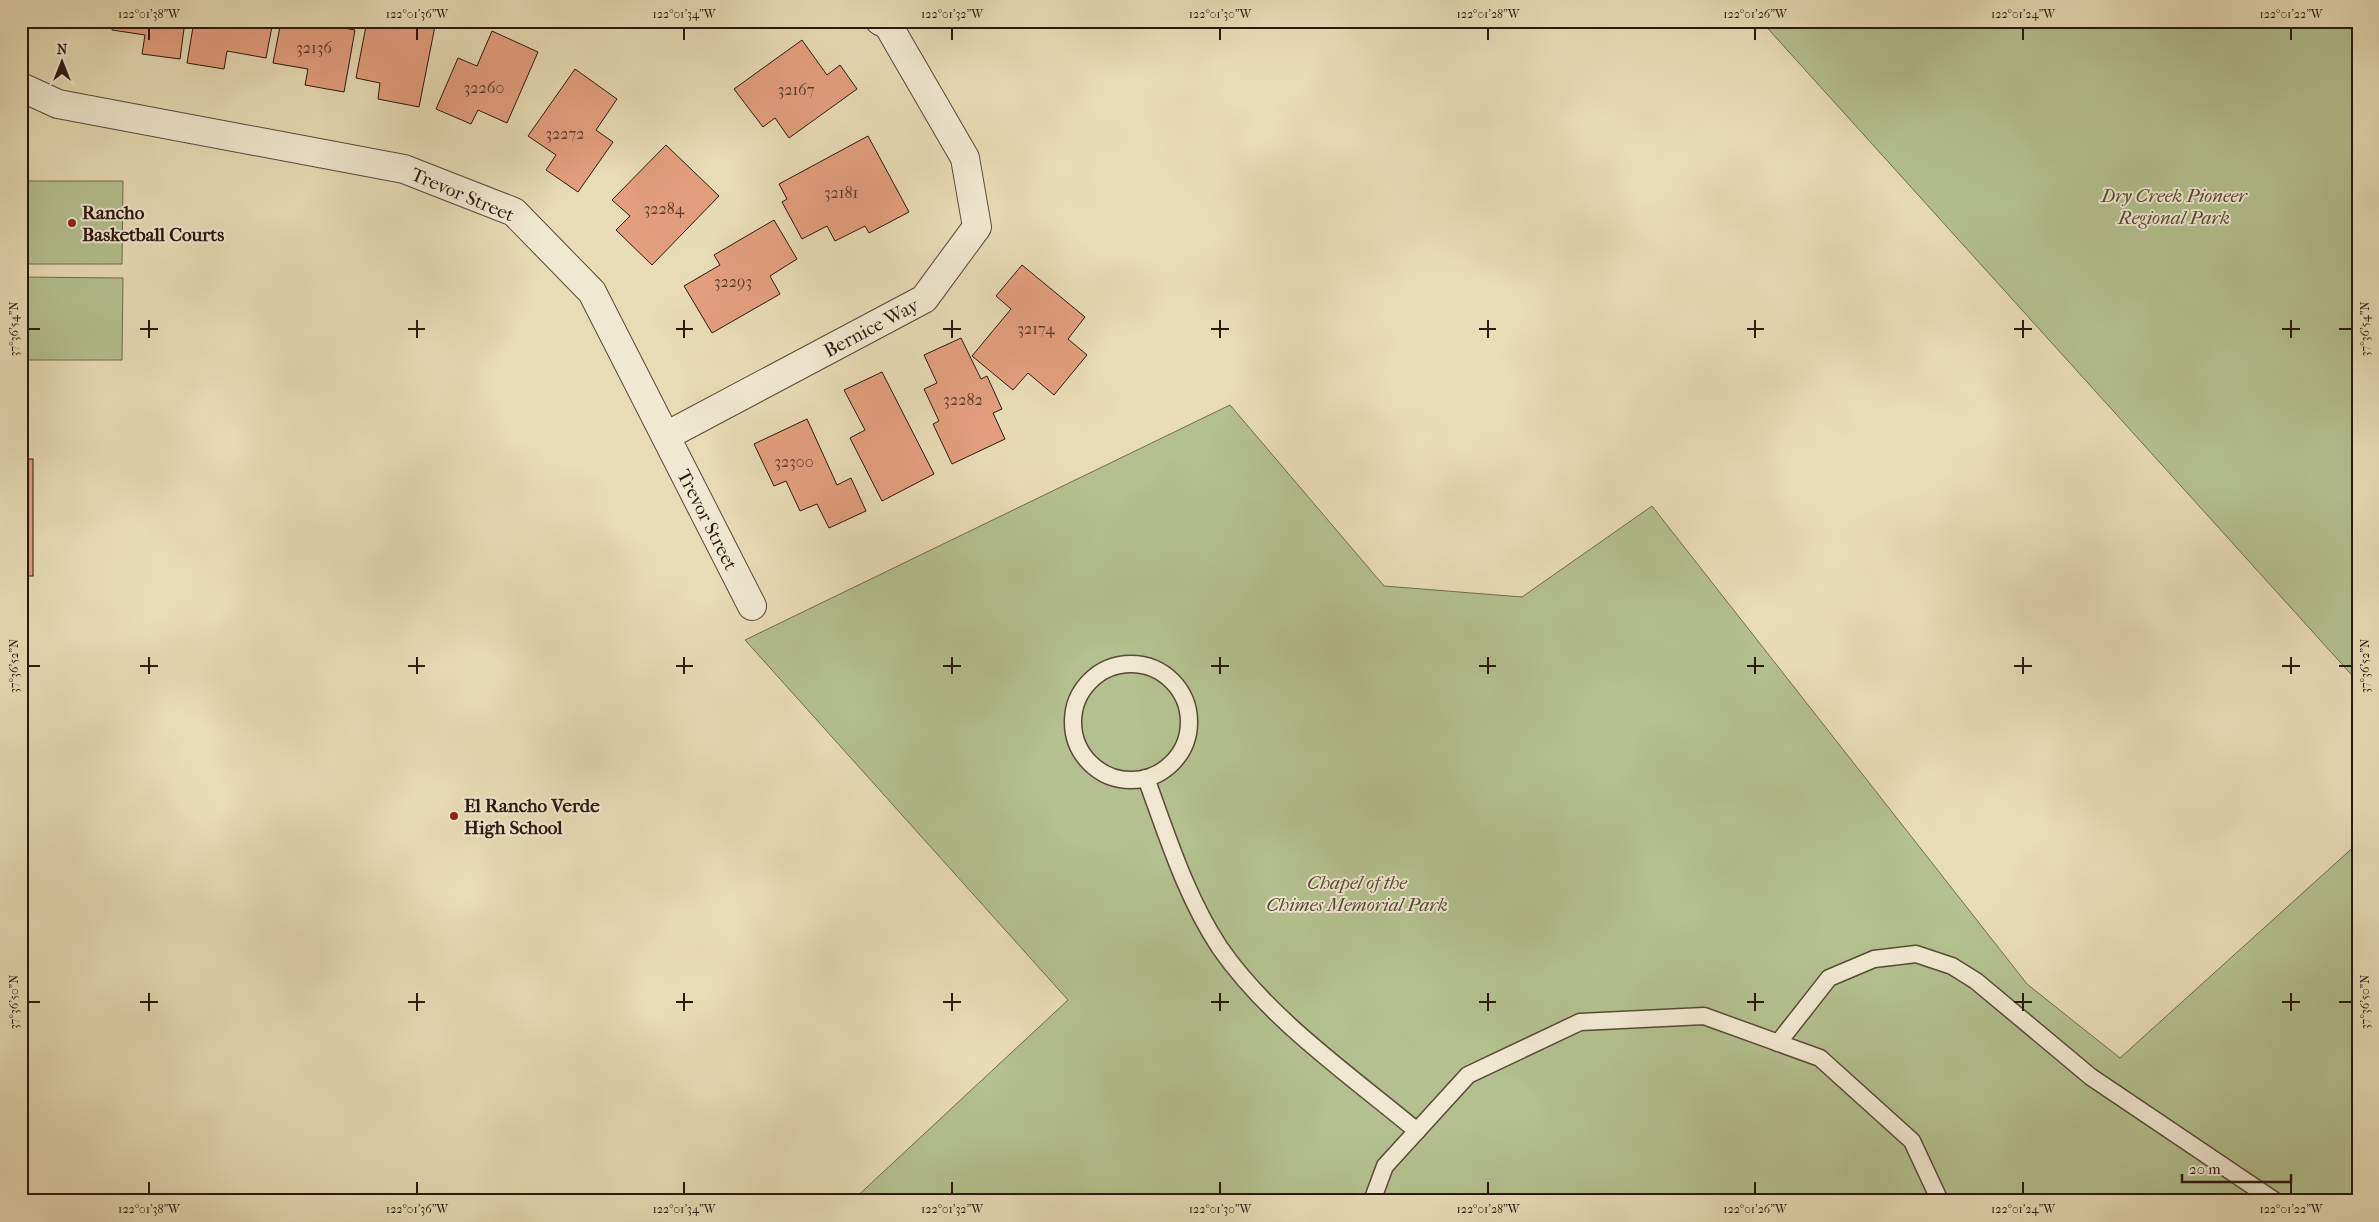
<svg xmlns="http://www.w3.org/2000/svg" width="2379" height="1222" viewBox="0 0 2379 1222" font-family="'IM FELL French Canon',serif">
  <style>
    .green { fill: #b4c08f; stroke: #706c4e }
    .building { fill: #e49f7f; stroke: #2b180e }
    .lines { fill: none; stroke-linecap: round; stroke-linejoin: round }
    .lane-casing { stroke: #5a4938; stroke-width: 19 }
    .street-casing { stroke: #5a4938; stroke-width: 30 }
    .lane { stroke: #f0e8d0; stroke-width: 16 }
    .street { stroke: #f0e8d0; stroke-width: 28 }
    .ticks { fill: none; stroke: #2b180e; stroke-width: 2 }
    .poi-dot { fill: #8f2418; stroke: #f0e8d0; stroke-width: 2 }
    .labels { text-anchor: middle; stroke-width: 4; stroke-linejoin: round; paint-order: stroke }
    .number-label { font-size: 16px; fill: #593a2a }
    .street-label { font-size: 19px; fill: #2b180e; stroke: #f0e8d0 }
    .park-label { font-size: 19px; font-style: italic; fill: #544a35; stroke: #f0e8d0 }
    .poi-label { font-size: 19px; font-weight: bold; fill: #2b180e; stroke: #f0e8d0; text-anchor: start }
    .neatline { fill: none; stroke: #2b180e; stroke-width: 2 }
    .ticks-label { font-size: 12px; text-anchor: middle; fill: #2b180e }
  </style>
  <rect width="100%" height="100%" fill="#e8dcb6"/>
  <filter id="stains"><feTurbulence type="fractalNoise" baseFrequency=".004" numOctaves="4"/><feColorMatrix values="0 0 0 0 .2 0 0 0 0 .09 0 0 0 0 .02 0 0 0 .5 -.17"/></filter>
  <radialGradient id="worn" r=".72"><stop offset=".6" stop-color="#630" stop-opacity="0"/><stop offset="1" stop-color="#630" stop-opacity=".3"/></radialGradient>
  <g class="green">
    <polygon points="1761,21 2358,21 2358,682"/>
    <polygon points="21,181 123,181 122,264 21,264"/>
    <polygon points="21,277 123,278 122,360 21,360"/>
    <polygon points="1230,405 1384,586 1522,597 1652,506 2027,984 2120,1058 2358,843 2358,1201 852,1201 1068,1000 745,640"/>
  </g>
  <g class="building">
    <polygon points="113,21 185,21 180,59 142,54 145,35 112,30"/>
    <polygon points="194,21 273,21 266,58 227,51 224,69 187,63"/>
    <polygon points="281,21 333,21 332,26 355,30 344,92 305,85 308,69 273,63"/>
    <polygon points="367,21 436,21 419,107 378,99 380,83 356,78"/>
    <polygon points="492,31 538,52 507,123 478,110 471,124 436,109 458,58 477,66"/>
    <polygon points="802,40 827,75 840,65 857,89 789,138 775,118 763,127 734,89"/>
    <polygon points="575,69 617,99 596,130 613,142 578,192 546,170 556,155 528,136"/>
    <polygon points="868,136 909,212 869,233 865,226 835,241 827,226 802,239 782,202 787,199 779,184"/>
    <polygon points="666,145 719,196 652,265 616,230 630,216 612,200"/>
    <polygon points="774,220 797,259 770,276 780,294 712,333 684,286 720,265 714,255"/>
    <polygon points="1022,265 1085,317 1068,339 1087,355 1054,395 1028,373 1013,390 972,356 1011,309 996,296"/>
    <polygon points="961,338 981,379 987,376 1002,409 993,413 1005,439 952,464 933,424 939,421 924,389 937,383 924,355"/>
    <polygon points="882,372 934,474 882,501 850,438 865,430 844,390"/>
    <polygon points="807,419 837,485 851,478 866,511 829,528 817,504 800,511 786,481 774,486 754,444"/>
    <rect x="21" y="459" width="12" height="117"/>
  </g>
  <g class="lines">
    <g class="lane-casing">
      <g id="lane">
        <circle cx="1131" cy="722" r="58"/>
        <path d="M1146 778C1167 835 1186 897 1220 948 1270 1020 1350 1075 1417 1131"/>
        <polyline points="1778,1043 1829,978 1874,959 1916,954 1952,966 1976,981 2091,1077 2275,1201"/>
        <polyline points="1372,1201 1385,1166 1468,1075 1580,1022 1704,1016 1820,1058 1912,1141 1940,1201"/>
      </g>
    </g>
    <g class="street-casing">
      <g id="street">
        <path id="s1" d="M21 87 58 104 404 169 514 212 592 292 752 606"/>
        <path id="s2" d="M666 436 924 299 977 227 965 158 888 25 880 21"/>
      </g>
    </g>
    <use href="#lane" class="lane"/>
    <use href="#street" class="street"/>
  </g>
  <path class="ticks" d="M149 28V40M417 28V40M684 28V40M952 28V40M1220 28V40M1488 28V40M1755 28V40M2023 28V40M2291 28V40M149 320V338M417 320V338M684 320V338M952 320V338M1220 320V338M1488 320V338M1755 320V338M2023 320V338M2291 320V338M28 329H40M140 329H158M408 329H425M676 329H693M943 329H961M1211 329H1229M1479 329H1496M1747 329H1764M2014 329H2032M2282 329H2300M2339 329H2352M149 657V674M417 657V674M684 657V674M952 657V674M1220 657V674M1488 657V674M1755 657V674M2023 657V674M2291 657V674M28 666H40M140 666H158M408 666H425M676 666H693M943 666H961M1211 666H1229M1479 666H1496M1747 666H1764M2014 666H2032M2282 666H2300M2339 666H2352M149 993V1011M417 993V1011M684 993V1011M952 993V1011M1220 993V1011M1488 993V1011M1755 993V1011M2023 993V1011M2291 993V1011M28 1002H40M140 1002H158M408 1002H425M676 1002H693M943 1002H961M1211 1002H1229M1479 1002H1496M1747 1002H1764M2014 1002H2032M2282 1002H2300M2339 1002H2352M149 1182V1194M417 1182V1194M684 1182V1194M952 1182V1194M1220 1182V1194M1488 1182V1194M1755 1182V1194M2023 1182V1194M2291 1182V1194"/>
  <g class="poi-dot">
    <circle cx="72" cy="223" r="5"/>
    <circle cx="454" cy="816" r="5"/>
  </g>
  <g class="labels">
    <g class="number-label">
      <text x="314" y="53">32136</text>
      <text x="484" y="93">32260</text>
      <text x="796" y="95">32167</text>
      <text x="565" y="139">32272</text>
      <text x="841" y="198">32181</text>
      <text x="664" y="214">32284</text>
      <text x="733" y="287">32293</text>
      <text x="1036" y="334">32174</text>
      <text x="963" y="405">32282</text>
      <text x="794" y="467">32300</text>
    </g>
    <g class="street-label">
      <text transform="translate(463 194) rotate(23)" y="7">Trevor Street</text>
      <text dy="7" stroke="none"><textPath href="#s2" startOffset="232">Bernice Way</textPath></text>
      <text dy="7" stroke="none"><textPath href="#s1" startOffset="878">Trevor Street</textPath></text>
    </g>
    <g class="park-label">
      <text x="2174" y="202">Dry Creek Pioneer<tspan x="2174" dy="22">Regional Park</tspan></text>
      <text x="1357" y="889">Chapel of the<tspan x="1357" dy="22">Chimes Memorial Park</tspan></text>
    </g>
    <g class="poi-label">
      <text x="82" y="219">Rancho<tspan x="82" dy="22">Basketball Courts</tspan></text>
      <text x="464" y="812">El Rancho Verde<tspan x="464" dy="22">High School</tspan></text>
    </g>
  </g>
  <rect width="2379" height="1222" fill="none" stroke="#e8dcb6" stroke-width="55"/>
  <g transform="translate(62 62)" stroke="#f0e8d0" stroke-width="4" paint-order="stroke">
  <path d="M0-4L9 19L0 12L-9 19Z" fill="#2b180e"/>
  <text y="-8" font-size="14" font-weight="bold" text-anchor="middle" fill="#2b180e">N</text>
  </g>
  <path d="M2182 1174v8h109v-8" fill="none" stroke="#2b180e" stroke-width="2.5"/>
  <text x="2189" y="1174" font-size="15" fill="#2b180e" stroke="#f0e8d0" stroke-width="4" paint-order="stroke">20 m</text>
  <rect x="28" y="28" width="2324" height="1166" class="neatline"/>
  <g class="ticks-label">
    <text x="149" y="18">122°01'38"W</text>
    <text x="417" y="18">122°01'36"W</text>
    <text x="684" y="18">122°01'34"W</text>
    <text x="952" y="18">122°01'32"W</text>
    <text x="1220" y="18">122°01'30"W</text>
    <text x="1488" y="18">122°01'28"W</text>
    <text x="1755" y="18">122°01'26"W</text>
    <text x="2023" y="18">122°01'24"W</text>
    <text x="2291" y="18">122°01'22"W</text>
    <text transform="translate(14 329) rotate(-90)" y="4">37°36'54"N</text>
    <text transform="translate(2365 329) rotate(-90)" y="4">37°36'54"N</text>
    <text transform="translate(14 666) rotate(-90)" y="4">37°36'52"N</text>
    <text transform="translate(2365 666) rotate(-90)" y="4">37°36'52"N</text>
    <text transform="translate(14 1002) rotate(-90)" y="4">37°36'50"N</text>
    <text transform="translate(2365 1002) rotate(-90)" y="4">37°36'50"N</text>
    <text x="149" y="1213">122°01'38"W</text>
    <text x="417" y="1213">122°01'36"W</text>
    <text x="684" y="1213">122°01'34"W</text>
    <text x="952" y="1213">122°01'32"W</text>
    <text x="1220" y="1213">122°01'30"W</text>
    <text x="1488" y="1213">122°01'28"W</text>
    <text x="1755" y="1213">122°01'26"W</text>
    <text x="2023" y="1213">122°01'24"W</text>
    <text x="2291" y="1213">122°01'22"W</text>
  </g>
  <rect width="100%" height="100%" filter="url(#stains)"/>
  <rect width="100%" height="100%" fill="url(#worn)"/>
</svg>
